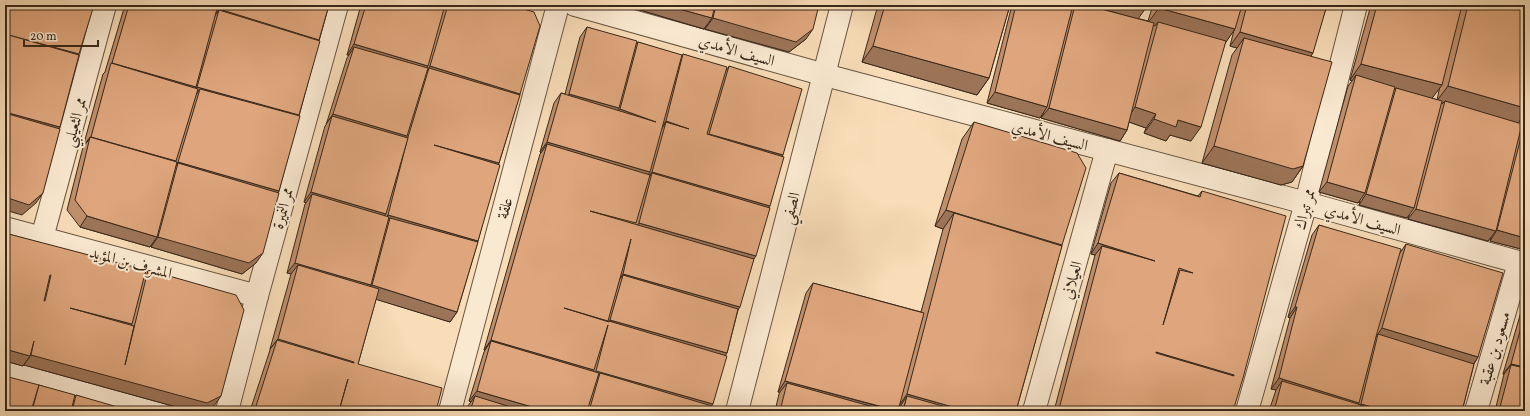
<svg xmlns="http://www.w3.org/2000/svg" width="1530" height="416" viewBox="0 0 1530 416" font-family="Vollkorn,Amiri,serif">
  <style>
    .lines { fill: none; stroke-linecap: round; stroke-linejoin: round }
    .street-casing { stroke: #685542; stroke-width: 24 }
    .street { stroke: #fae9d1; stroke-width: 22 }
    .wall { fill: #c08f6c; stroke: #38281a; fill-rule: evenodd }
    .shaded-wall { fill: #9c7458; stroke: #38281a }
    .building { fill: #dfa67d; stroke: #38281a; fill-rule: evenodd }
    .labels { text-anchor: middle; stroke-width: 4; stroke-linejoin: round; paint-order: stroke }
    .street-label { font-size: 16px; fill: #38281a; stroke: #fae9d1 }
  </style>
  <rect width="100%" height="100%" fill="#f8ddb8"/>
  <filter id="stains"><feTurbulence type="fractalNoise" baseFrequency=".005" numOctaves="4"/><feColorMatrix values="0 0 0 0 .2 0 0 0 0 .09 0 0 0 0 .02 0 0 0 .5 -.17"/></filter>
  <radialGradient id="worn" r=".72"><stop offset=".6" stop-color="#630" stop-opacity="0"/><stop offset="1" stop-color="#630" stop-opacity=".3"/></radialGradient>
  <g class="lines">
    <g class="street-casing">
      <g id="street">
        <polyline points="575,5 825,75 1306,203 1525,264"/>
        <polyline points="5,228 257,296"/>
        <polyline points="42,238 105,5"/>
        <polyline points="5,370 158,411"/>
        <polyline points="227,411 257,296 337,5"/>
        <polyline points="450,411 558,5"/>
        <polyline points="737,411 842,5"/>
        <polyline points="1034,411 1107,150"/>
        <polyline points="1247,411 1306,203 1356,5"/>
        <polyline points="1476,411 1519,263"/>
      </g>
    </g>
    <use href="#street" class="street"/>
  </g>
  <g class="wall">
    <polygon points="125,5 329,5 319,41 279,191 256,263 242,274 151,247 152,245 150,247 80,227 67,210 83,147 103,74 105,72"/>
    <polygon points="361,5 510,5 520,94 499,163 498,165 478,241 457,312 450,322 376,299 358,364 436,411 250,411 270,350 270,349 291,274 287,273 305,204 306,203 304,202 325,126 326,125 347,58 349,55 347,55"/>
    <polygon points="623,5 819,5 806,39 789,52 705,29 706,26 704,29"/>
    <polygon points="878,5 1010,5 989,78 977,95 862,62"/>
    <polygon points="1012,5 1073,5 1072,6 1073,5 1086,5 1148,21 1153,5 1327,5 1311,56 1303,166 1292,182 1281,185 1202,163 1232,55 1237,48 1230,46 1234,30 1225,43 1191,141 1170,135 1166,141 1144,133 1146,128 1129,122 1127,130 1120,141 1041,118 1043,113 1040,118 987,103"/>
    <path d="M1371 5H1525V113L1518 123 1522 126 1525 122V250L1490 241 1491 237 1488 241 1408 219 1409 215 1407 218 1359 205 1360 201 1358 203 1319 192 1348 86 1352 81 1350 80ZM1440 86 1437 100 1432 98Z"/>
    <polygon points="587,27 636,44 638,42 682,56 683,54 727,70 729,66 782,156 769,208 738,310 727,353 725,355 710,411 466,411 467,407 471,402 469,401 484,352 485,350 484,350 540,154 541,153 540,152 554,103 561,93 565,94 580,37"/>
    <polygon points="974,122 1062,245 1016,411 775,411 779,394 780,392 778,392 806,293 813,283 921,312 943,229 935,226 962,139"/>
    <polygon points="1119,173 1198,196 1202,191 1233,411 1054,411 1095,255 1091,254 1111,183"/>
    <polygon points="1319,225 1400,253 1406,244 1478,357 1474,364 1462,411 1269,411 1276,390 1271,389 1290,318 1288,317 1312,235"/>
    <polygon points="5,233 145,273 148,270 214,406 205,411 191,411 24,365 24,364 23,366 5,361"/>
    <polygon points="1525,298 1525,411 1495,411 1504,374 1503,374"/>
    <polygon points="39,385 74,397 76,395 120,411 5,411 38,387"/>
  </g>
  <g class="shaded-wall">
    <polygon points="623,5 665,5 712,18 704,29"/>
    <polygon points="1087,5 1148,5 1138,19"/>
    <polygon points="1159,8 1235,29 1224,45 1158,22 1155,26 1147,24"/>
    <polygon points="219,9 319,40 312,50 219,10 212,20"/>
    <polygon points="713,18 813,29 806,39 789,52 705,29"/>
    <polygon points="1240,32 1313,53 1304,67 1244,38 1237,48 1230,46"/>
    <polygon points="5,34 79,54 72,65 5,46"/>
    <polygon points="354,44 428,66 420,77 354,47 349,55 347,55"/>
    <polygon points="873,46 989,78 977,95 862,62"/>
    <polygon points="112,63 196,87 189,97 110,65"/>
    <polygon points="1361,64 1442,85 1430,101 1396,88 1393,91 1356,75 1352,81 1350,80"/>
    <polygon points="430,66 520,94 513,104 429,68 423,77"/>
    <polygon points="1448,86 1525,108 1525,113 1517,125 1445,101 1442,104 1436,102"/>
    <polygon points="197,87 299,115 292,125 200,89 194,98 190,97"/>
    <polygon points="995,92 1047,107 1040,118 987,103"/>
    <polygon points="569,94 619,108 612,119 562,105"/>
    <polygon points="1135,107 1156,114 1146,128 1126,121"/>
    <polygon points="1049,108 1127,130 1120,141 1041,118"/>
    <polygon points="620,109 656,122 613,120"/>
    <polygon points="5,112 60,127 53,137 5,124"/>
    <polygon points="333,114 407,136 400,147 332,116 326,124"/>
    <polygon points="1154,119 1178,120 1201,127 1191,141 1170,135 1166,141 1144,133"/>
    <polygon points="666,121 689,129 666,122 660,132 658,131"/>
    <polygon points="709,134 783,155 776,165 701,144"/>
    <polygon points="90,137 83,147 91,137 176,161 169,171"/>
    <polygon points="547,142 650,172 643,183 547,144 541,153 540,152"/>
    <polygon points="434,145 499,163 492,174"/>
    <polygon points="1214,146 1303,166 1292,182 1281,185 1202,163"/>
    <polygon points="178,162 279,191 271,202 178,163 171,173 170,172"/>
    <polygon points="652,172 770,206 763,217 652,173 646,182 645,182"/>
    <polygon points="1327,182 1365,193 1358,203 1319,192"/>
    <polygon points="311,192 386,214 379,225 312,194 306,203 304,202"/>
    <polygon points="43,193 36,203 22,215 5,210 5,197"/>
    <polygon points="1366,194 1414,208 1407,218 1359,205"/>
    <polygon points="1416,209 1496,231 1488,241 1408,219"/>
    <polygon points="946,210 1062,245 1051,261 954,213 943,229 935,226"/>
    <polygon points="388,215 478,241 471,252 390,218 384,226 380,225"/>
    <polygon points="87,216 157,237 150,247 80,227"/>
    <polygon points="639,223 756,256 748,267 632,234"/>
    <polygon points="1497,230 1525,238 1525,250 1490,241"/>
    <polygon points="158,237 263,253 256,263 242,274 151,247"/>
    <polygon points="1098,243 1155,261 1102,246 1095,255 1091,254"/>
    <polygon points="295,263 371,285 364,295 298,265 291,274 287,273"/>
    <polygon points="623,274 740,307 733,317 623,275 616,284"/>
    <polygon points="372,285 457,312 450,322 365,296"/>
    <polygon points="1295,307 1297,307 1290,318 1288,317"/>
    <polygon points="70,308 132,324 125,335"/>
    <polygon points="610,320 727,353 720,363 609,321"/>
    <polygon points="1382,328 1478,357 1467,374 1378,334 1371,344"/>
    <polygon points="278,339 354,362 347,372 277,340 270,349"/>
    <polygon points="491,340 594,370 587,381 491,341 485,350 484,350"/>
    <polygon points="5,349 30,356 23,366 5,361"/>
    <polygon points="1156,352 1234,375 1227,386 1149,362"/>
    <polygon points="31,355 221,396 214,406 205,411 191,411 24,365"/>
    <polygon points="1511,364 1525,367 1525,380 1511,365 1504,374 1503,374"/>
    <polygon points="596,371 713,404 708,411 600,373 594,383 589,381"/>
    <polygon points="1279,378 1359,403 1354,411 1282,381 1276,390 1271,389"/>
    <polygon points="785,381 896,411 850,411 787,383 780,392 778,392"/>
    <polygon points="477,391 546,411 503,411 475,396 471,402 469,401"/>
    <polygon points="907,394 967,411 903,411 907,396 897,411 896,410"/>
    <polygon points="1361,404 1387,411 1360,411 1362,405 1358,411 1356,411"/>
  </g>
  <g class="building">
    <polygon points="5,5 94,5 79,54 5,34"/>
    <polygon points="129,5 218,5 196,87 112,63"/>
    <polygon points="220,5 329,5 319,40 219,9"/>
    <polygon points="366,5 445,5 428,66 354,44"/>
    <polygon points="448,5 510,5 534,12 540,26 520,94 430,66"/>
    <polygon points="665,5 715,5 712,18"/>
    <polygon points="716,5 819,5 813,29 796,42 713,18"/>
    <polygon points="885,5 1010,5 989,78 873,46"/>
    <polygon points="1016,5 1073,5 1047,107 995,92"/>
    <polygon points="1075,5 1086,5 1154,23 1127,130 1049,108"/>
    <polygon points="1160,5 1242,5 1235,29 1159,8"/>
    <polygon points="1247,5 1327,5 1313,53 1240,32"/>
    <polygon points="1377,5 1462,5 1442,85 1361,64"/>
    <polygon points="1468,5 1525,5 1525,108 1448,86"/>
    <polygon points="219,10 320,41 299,115 197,87"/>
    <polygon points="1158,22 1226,41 1201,127 1178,120 1176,127 1154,119 1156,114 1135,107"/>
    <polygon points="587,27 637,41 619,108 569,94"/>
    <polygon points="5,34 79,55 60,127 5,112"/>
    <polygon points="1244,38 1332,62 1303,166 1293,169 1214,146"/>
    <polygon points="638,42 682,55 650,172 547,142 561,93 656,122 620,109"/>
    <polygon points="354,47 428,68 407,136 333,114"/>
    <polygon points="683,54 727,67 707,134 784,157 770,206 652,172 666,122 689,129 666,121"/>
    <polygon points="111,63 198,89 176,161 91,137"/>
    <polygon points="729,66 802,89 783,155 709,134"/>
    <polygon points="429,68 520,95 499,163 434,145 500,165 478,241 388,215 408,137"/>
    <polygon points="1356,75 1395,87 1365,193 1327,182"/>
    <polygon points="1396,88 1442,101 1414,208 1366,194"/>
    <polygon points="200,89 300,116 279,191 178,162"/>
    <polygon points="1445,101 1522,124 1496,231 1416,209"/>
    <polygon points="5,113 60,129 43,193 29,205 5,197"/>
    <polygon points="332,116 408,138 386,214 311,192"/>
    <polygon points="974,122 1077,153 1086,168 1062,245 946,210"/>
    <polygon points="1525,122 1525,238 1497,230"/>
    <polygon points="90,137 177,162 157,237 87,216 75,200"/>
    <polygon points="547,144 650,175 636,223 590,211 754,259 740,307 623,274 631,239 608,321 564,308 609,322 609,321 727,356 713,404 596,371 608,325 594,370 491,340"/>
    <polygon points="178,163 279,193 263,253 249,263 158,237"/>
    <polygon points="652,173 770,208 756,256 639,223"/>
    <path d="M1119 173 1200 197 1202 191 1286 216 1243 378 1233 411H1065L1059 409 1102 246 1155 261 1098 243ZM1179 268 1193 273 1180 270 1163 325ZM1156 352 1234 375V376L1156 353Z"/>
    <polygon points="312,194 389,217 371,285 295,263"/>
    <polygon points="954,213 1062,246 1016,411 967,411 907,394"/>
    <polygon points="390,218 478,242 457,312 372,285"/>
    <polygon points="1319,225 1401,249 1377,333 1359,403 1279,378 1297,307 1295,307"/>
    <path d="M5 233 146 270 132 324 70 308 134 326 125 365 148 270 236 295 244 310 221 396 207 403 31 355 34 341 30 356 5 349ZM50 275H51L45 301H44Z"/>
    <polygon points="1406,244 1503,273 1478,357 1382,328"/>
    <polygon points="298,265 379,289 358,364 442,388 436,411 339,411 348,379 339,411 259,411 256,406 277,340 354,363 354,362 278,339"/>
    <polygon points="623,275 738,309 727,353 610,320"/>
    <polygon points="813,283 924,313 898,411 785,381"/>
    <polygon points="1525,313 1525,367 1511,364"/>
    <polygon points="1378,334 1474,364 1462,411 1387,411 1361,404"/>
    <polygon points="491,341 599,373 587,411 546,411 477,391"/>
    <polygon points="1511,365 1525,368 1525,411 1499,411"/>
    <polygon points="600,373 712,406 710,411 589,411"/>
    <polygon points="5,376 39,385 31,411 5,411"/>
    <polygon points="1282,381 1361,405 1359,411 1274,411"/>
    <polygon points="787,383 888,411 780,411"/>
    <polygon points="39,385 75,395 71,411 32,411"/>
    <polygon points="76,395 121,408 120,411 72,411"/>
    <polygon points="475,396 524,411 470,411"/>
    <polygon points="907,396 960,411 903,411"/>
    <polygon points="1362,405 1383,411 1360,411"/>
    <polygon points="122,409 129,411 121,411"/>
  </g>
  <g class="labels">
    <g class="street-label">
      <text transform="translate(737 50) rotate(16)" y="6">السيف الأمدي</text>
      <text transform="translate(74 122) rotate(-75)" y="6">ممر الثعيلبي</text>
      <text transform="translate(1050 135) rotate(15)" y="6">السيف الأمدي</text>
      <text transform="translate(282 208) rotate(-75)" y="6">ممر النميرة</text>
      <text transform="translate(504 208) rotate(-75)" y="6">علقة</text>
      <text transform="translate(790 208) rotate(-75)" y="6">الصفي</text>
      <text transform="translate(1304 209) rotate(-75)" y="6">ممر تبراك</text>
      <text transform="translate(1363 219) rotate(16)" y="6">السيف الأمدي</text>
      <text transform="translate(131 262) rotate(15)" y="6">المشرف بن المؤيد</text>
      <text transform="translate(1071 280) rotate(-74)" y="6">العيلاني</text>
      <text transform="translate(1494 348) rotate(-74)" y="6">مسعود بن عقبة</text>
    </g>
  </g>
  <rect width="1530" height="416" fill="none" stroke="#f8ddb8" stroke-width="20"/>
  <rect x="6" y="6" width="1518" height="404" fill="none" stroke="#38281a" stroke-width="2"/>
  <rect x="10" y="10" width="1510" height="396" fill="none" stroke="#38281a"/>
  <path d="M24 40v6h74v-6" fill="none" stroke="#38281a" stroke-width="2"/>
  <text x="30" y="40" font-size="12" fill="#38281a" stroke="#fae9d1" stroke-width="3" paint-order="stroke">20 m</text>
  <rect width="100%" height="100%" filter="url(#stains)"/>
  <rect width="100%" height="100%" fill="url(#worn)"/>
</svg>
